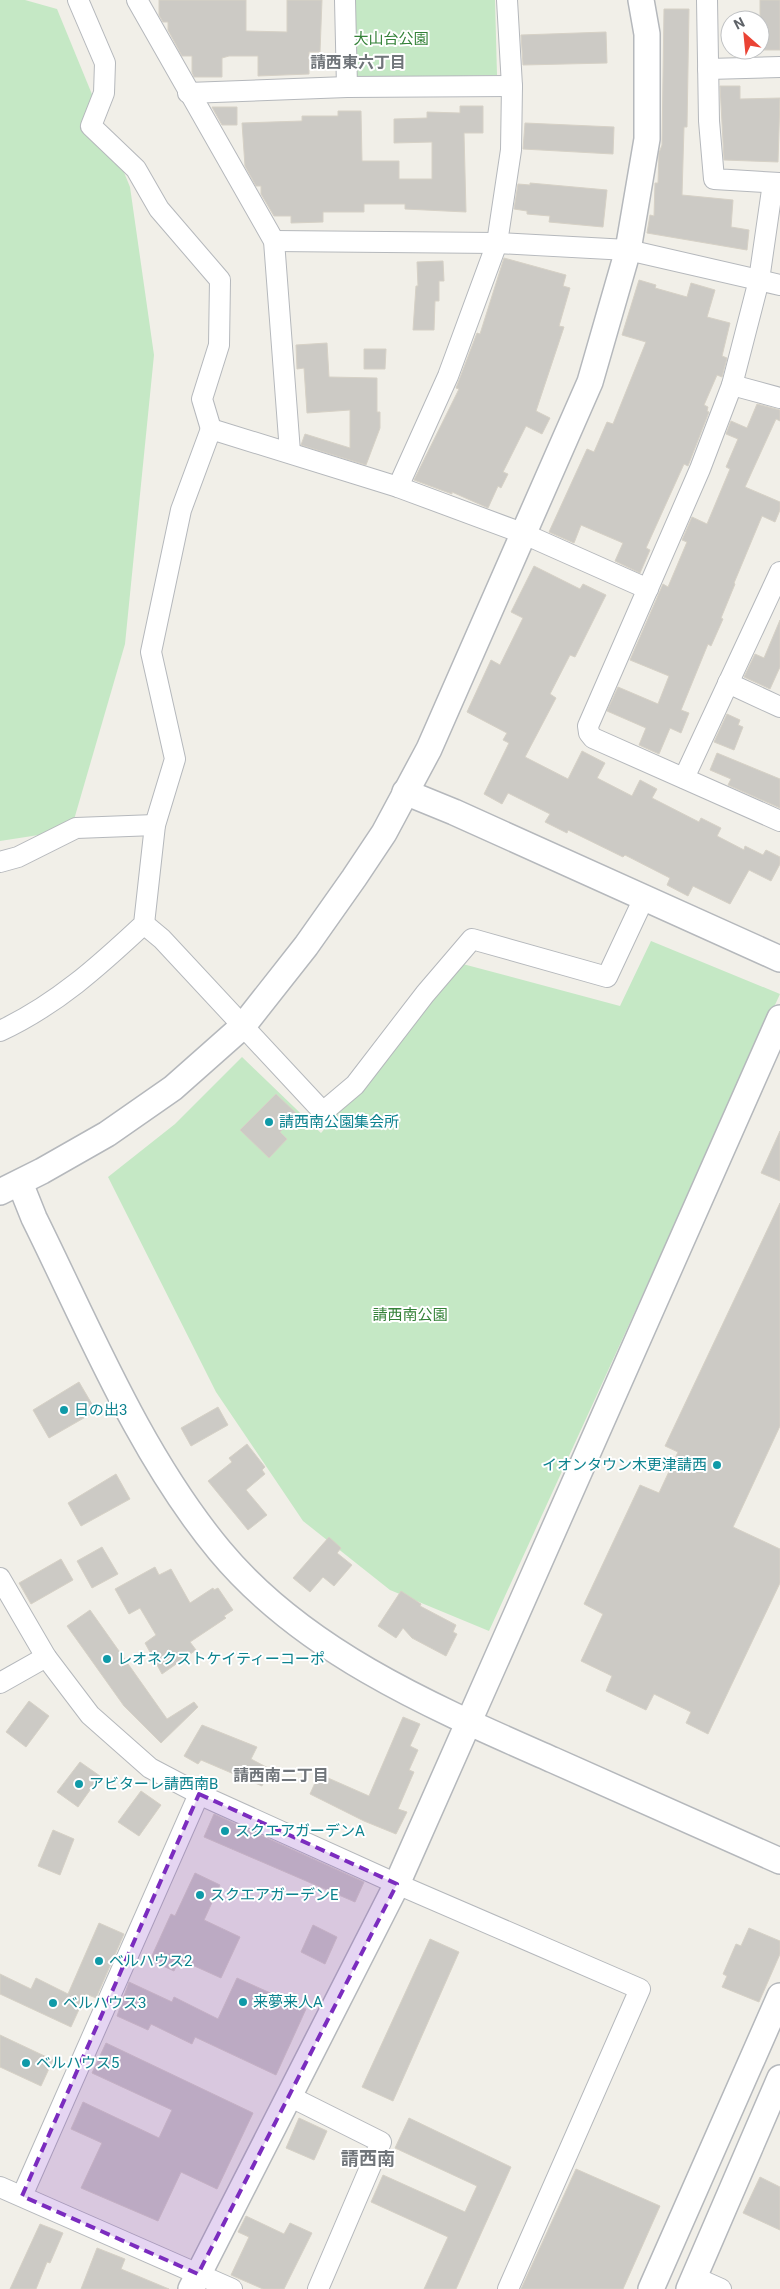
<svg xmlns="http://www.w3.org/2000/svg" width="780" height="2289" viewBox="0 0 780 2289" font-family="Roboto,'Noto Sans JP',sans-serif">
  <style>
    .green { fill: #c5e8c5 }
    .building { fill: #cccac5; stroke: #d6d1c6 }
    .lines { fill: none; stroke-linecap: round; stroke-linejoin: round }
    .minor-casing { stroke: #b5b8bc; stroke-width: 22 }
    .tertiary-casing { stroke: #b5b8bc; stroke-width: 28 }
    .minor { stroke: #fff; stroke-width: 20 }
    .tertiary { stroke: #fff; stroke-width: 25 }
    .marked { fill: #7b2cbf; fill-opacity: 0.2; stroke: #7b2cbf; stroke-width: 4; stroke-dasharray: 10 6; stroke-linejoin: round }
    .culture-dot { fill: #0f9aa8; stroke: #fff; stroke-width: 2 }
    .labels { text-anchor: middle; stroke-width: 4; stroke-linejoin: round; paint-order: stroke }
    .park-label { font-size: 15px; fill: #348238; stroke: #fff }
    .culture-label { font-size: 15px; fill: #0d838f; stroke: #fff; text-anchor: start }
    .neighbourhood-label { font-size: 16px; font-weight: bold; fill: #70757a; stroke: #fff }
    .quarter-label { font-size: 18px; font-weight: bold; fill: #70757a; stroke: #fff }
  </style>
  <rect width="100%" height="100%" fill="#f1efe8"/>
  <g class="green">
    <polygon points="0,0 25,0 57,9 130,187 154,355 125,644 71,830 0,841"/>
    <polygon points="350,0 495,0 497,75 352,79"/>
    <polygon points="651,941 780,994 489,1631 390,1590 303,1521 216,1392 108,1177 175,1124 242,1057 321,1133 391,1052 459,963 620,1006"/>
  </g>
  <g class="building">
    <polygon points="159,0 246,0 246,31 287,32 287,0 322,0 320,52 309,52 309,74 258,76 258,56 229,56 222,58 222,77 194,77 192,72 192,56 182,56 168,30 168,22 163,22 159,15"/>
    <rect x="760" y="0" width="20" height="50"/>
    <polygon points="664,9 689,9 687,127 684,127 682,195 733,200 731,227 749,230 747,250 647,233 650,215 654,216 655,183 658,183 659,153 662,145"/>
    <polygon points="606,32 607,63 523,65 521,35"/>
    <polygon points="720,86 740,86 740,99 780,98 778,162 724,160"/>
    <polygon points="460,106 483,106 483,133 464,133 466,212 405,209 405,204 364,204 364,212 323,212 323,222 291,223 291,216 274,216 261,194 261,186 256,186 245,166 242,123 302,121 302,116 338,116 338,111 361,111 362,161 399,161 399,179 432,179 432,142 394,143 394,119 427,118 427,112 460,113"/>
    <polygon points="212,107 237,107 237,125 222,125"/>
    <polygon points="525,123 614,127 613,154 523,149"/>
    <polygon points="530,183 607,190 603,227 549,222 550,216 527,214 527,211 514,209 518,184 530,185"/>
    <polygon points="504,258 566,275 563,286 570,288 559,326 564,327 536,411 550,418 542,434 526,426 503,472 508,474 501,488 498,486 488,508 452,492 452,494 414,480 459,389 456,388 477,333 480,334"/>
    <polygon points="443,261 444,281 439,281 439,301 435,301 434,330 413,330 416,286 418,286 417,262"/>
    <polygon points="639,280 656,285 655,288 687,297 691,283 715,290 707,317 730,323 722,356 727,358 722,377 717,375 704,405 708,407 707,411 709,412 688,466 684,464 646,548 650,550 640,573 615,561 623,543 581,525 574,543 549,532 587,449 594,452 607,422 613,424 646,342 622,335"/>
    <polygon points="327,343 329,377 377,378 377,412 380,412 380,428 366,465 301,445 305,434 350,448 350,410 307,413 304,368 297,369 296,345"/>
    <polygon points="364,349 386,349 385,369 364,369"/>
    <polygon points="757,404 780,410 780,421 776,419 745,487 780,502 780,510 775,522 762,516 734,583 735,584 721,618 723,619 711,646 708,644 681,710 689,713 681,733 670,728 659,754 639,745 646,728 607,711 618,687 658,704 669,676 630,660 663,584 668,587 687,542 682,540 692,517 707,524 730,469 726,467 738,439 726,434 731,421 747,428"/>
    <polygon points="534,566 580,589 583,584 606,595 575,657 570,655 550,694 556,698 525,757 568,779 582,751 605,763 597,778 632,796 640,780 657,789 652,798 699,822 701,818 721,828 717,836 744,850 745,846 763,855 766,850 780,857 780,864 771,881 749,870 730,904 693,886 688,896 667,885 670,878 625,855 623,857 568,830 567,833 545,822 550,814 508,793 502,804 484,794 509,743 503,740 507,733 467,712 491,660 500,665 523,618 511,612"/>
    <polygon points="780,620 780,667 770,689 744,677 755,654 764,658"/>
    <polygon points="727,714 740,720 738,725 743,727 734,750 714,742"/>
    <polygon points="717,753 780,779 780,808 728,785 731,779 710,770"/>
    <polygon points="276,1094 297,1114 280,1132 287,1139 269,1158 240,1130"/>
    <polygon points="780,1131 780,1181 761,1173"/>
    <polygon points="780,1203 780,1426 733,1527 780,1549 780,1583 708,1734 686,1723 691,1712 654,1694 646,1710 606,1691 612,1676 581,1661 603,1614 584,1604 640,1485 659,1493 678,1452 665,1446"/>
    <polygon points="79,1382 96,1411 49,1438 33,1410"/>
    <polygon points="218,1407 228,1425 191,1446 181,1428"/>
    <polygon points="247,1444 265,1467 262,1470 265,1474 246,1490 267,1515 248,1530 208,1481 232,1462 229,1458"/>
    <polygon points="116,1474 130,1499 81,1526 68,1503"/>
    <polygon points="329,1537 341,1548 337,1553 352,1565 334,1586 323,1577 310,1592 293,1578"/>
    <polygon points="102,1547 118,1574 92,1588 77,1561"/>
    <polygon points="61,1559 73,1580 31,1604 19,1583"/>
    <polygon points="155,1567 159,1575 171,1569 190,1603 213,1588 214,1590 218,1588 233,1610 224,1616 226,1618 190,1642 196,1650 162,1674 145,1643 156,1635 140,1608 129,1614 115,1589"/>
    <polygon points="401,1591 421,1604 420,1606 456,1625 453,1632 457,1634 446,1656 412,1638 403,1628 396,1638 378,1626"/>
    <polygon points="90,1610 167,1719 194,1702 198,1707 161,1743 124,1706 67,1626"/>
    <polygon points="29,1701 49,1716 26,1747 6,1732"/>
    <polygon points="403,1717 420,1724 410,1746 418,1750 409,1770 414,1772 398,1809 407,1812 396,1834 364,1821 310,1794 319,1774 369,1796"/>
    <polygon points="202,1725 257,1747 251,1759 270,1769 262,1786 201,1760 198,1764 184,1756"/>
    <polygon points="80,1762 100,1776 78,1807 57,1792"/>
    <polygon points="141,1791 161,1805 139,1836 118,1822"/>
    <polygon points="214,1814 364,1882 355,1902 204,1837"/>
    <polygon points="53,1830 74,1839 60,1875 38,1866"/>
    <polygon points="195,1873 220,1885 204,1920 240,1937 221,1978 179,1959 174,1971 150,1960 171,1914 175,1916"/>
    <polygon points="99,1923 124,1934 96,1998 86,1994 71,2027 0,1994 0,1974 31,1989 36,1978 68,1994"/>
    <polygon points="313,1925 337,1937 325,1964 301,1952"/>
    <polygon points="749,1928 780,1941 780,1954 759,2002 722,1987 727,1976 723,1974 736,1944 741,1946"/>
    <polygon points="430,1939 459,1952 393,2101 362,2087"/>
    <polygon points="237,1978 306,2009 276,2075 195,2037 192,2044 151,2024 148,2030 117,2016 129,1982 172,2002 174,1997 218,2019"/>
    <polygon points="0,2035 53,2060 41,2086 0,2067"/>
    <polygon points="106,2043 253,2113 217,2189 181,2172 158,2221 81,2188 102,2143 71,2129 83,2102 159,2138 172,2110 92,2073"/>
    <polygon points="299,2118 327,2131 314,2160 286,2148"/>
    <polygon points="409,2118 511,2167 456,2289 424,2289 448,2237 371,2202 383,2175 465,2212 477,2186 395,2148"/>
    <polygon points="576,2169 660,2206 623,2289 521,2289"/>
    <polygon points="760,2177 780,2187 780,2230 743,2213"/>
    <polygon points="246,2216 284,2234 290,2223 312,2233 284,2289 263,2289 231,2275 249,2237 238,2232"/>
    <polygon points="40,2224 63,2233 50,2263 47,2262 36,2289 10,2289"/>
    <polygon points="97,2248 125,2259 121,2269 169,2289 81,2289"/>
  </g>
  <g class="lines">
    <g class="minor-casing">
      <g id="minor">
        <polyline points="78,0 105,63 104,93 91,126 136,169 159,209 220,280 219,345 202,399 211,429"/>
        <polyline points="137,0 274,241 290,452"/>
        <polyline points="345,0 347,87"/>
        <polyline points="707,0 709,121 714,179 780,183"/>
        <polyline points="708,69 780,67"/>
        <polyline points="188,93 347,87 512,86"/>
        <polyline points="773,183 759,280 732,385 700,469 588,726 589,733 593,738 780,821"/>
        <polyline points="274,241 497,243 628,250 780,285"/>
        <polyline points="732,385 780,398"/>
        <polyline points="398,487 448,376 497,243 511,150 512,86 507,0"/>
        <polyline points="728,683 780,707"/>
        <polyline points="684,778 780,572"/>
        <polyline points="0,862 18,857 76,828 155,825"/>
        <polyline points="144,924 162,939 323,1112 355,1085 425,994 472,939 607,977 644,898"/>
        <path d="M0 1031C56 1005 99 966 144 924L155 825 175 759 151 652 181 510 211 429 398 487 522 533 648 589"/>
        <polyline points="0,1578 46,1657 90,1715 150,1768 205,1797 397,1884 640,1989 508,2289"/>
        <polyline points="0,1683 46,1657"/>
        <polyline points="289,2096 381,2142 318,2289"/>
        <polyline points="0,2187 232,2289"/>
        <polyline points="22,2196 199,1794"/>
        <polyline points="694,2277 721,2289"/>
      </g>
    </g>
    <g class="tertiary-casing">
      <g id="tertiary">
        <polyline points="405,792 454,812 780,959"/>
        <path d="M20 1183 34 1218C89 1329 140 1455 220 1551 305 1653 435 1708 553 1760 629 1794 705 1827 780 1861"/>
        <polyline points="0,1192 42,1171 107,1134 173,1088 243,1026 306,946 354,878 384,833 429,749 590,382 628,250 647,139 647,34 641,0"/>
        <polyline points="191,2289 397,1884 780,1018"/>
        <polyline points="651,2289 780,1996"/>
        <polyline points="689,2289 780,2078"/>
      </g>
    </g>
    <use href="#minor" class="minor"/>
    <use href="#tertiary" class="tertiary"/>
  </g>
  <path class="marked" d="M199 1794 397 1884 198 2274 22 2196Z"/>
  <g class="culture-dot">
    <circle cx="269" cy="1122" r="5"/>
    <circle cx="64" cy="1410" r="5"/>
    <circle cx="717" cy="1465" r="5"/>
    <circle cx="107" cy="1659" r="5"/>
    <circle cx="79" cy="1784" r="5"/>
    <circle cx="225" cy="1831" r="5"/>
    <circle cx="200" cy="1895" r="5"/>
    <circle cx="99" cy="1961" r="5"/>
    <circle cx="243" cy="2002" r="5"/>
    <circle cx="53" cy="2003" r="5"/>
    <circle cx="26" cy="2063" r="5"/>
  </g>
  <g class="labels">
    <g class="park-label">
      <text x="391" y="44">大山台公園</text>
      <text x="410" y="1320">請西南公園</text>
    </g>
    <g class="culture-label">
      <text x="279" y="1127">請西南公園集会所</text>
      <text x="74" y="1415">日の出3</text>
      <text x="707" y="1470" text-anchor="end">イオンタウン木更津請西</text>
      <text x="117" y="1664">レオネクストケイティーコーポ</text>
      <text x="89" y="1789">アビターレ請西南B</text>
      <text x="235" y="1836">スクエアガーデンA</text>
      <text x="210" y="1900">スクエアガーデンE</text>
      <text x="109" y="1966">ベルハウス2</text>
      <text x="253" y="2007">来夢来人A</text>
      <text x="63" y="2008">ベルハウス3</text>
      <text x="36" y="2068">ベルハウス5</text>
    </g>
    <g class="neighbourhood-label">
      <text x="358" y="68">請西東六丁目</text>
      <text x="281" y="1781">請西南二丁目</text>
    </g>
    <g class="quarter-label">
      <text x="368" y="2165">請西南</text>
    </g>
  </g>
  <g transform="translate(745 35) rotate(333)"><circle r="24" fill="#ffffff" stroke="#bfc1c3"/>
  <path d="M0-4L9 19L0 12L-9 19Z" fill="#ea4335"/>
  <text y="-8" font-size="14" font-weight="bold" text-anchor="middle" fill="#5f6368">N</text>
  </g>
</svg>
